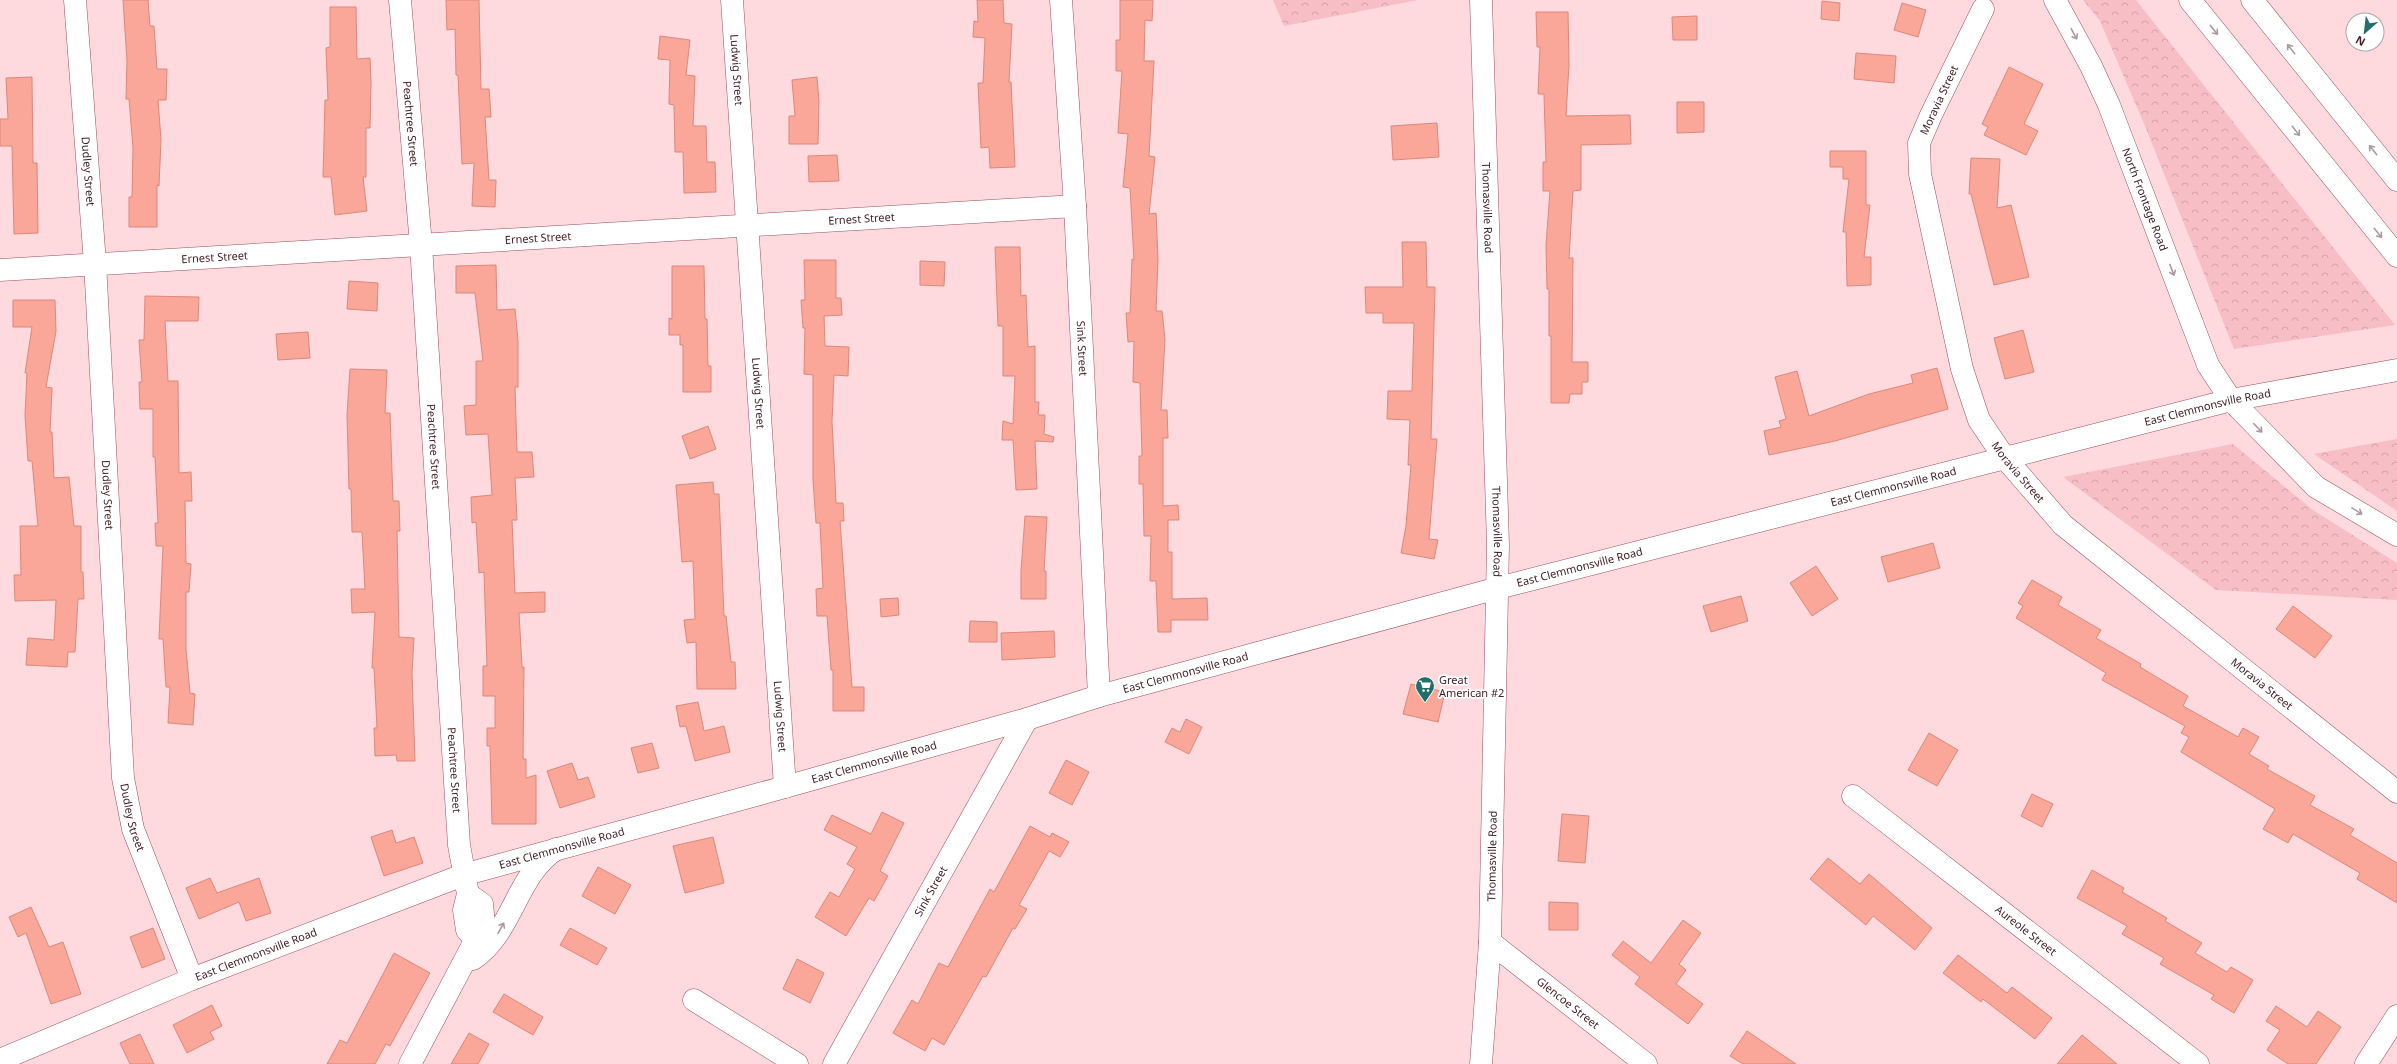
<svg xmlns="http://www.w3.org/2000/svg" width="2397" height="1064" viewBox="0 0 2397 1064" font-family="'Noto Sans',sans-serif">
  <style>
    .forest { fill: url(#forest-crowns) }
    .building { fill: #faa698; stroke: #db897c }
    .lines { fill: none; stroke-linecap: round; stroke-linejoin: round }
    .minor-casing { stroke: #9d505f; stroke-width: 23 }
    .secondary-casing { stroke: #9d505f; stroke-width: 23 }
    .primary-casing { stroke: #9d505f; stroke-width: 23 }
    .motorway-casing { stroke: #9d505f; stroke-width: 23 }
    .minor { stroke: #fff; stroke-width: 22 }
    .secondary { stroke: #fff; stroke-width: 22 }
    .primary { stroke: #fff; stroke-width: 22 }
    .motorway { stroke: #fff; stroke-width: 22 }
    .oneway { stroke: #aa9b9e }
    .labels { text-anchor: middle; stroke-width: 3.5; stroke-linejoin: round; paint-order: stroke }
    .street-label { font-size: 11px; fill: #422127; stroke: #fff }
    .poi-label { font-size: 11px; fill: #422127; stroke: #fff; text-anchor: start }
  </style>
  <defs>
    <pattern id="forest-crowns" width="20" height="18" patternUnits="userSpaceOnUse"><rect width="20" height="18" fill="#f7bec6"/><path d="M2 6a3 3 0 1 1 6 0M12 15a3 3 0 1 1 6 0" fill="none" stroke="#d5a3aa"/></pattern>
  </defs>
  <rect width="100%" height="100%" fill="#fed9de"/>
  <g class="forest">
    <polygon points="1273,0 1418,0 1284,26"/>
    <polygon points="2083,0 2136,0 2395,325 2234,349 2145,126 2100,21"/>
    <polygon points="2397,439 2397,511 2314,454"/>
    <polygon points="2233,444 2313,510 2397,563 2397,600 2216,590 2063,477"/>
  </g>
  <g class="building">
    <polygon points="123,0 148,0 150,26 154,26 157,69 167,69 166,100 158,100 161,140 159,186 157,185 157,227 129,227 129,197 132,197 133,148 129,99 126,99 127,61"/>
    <polygon points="446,0 479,0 481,89 489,89 491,117 485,117 489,180 496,180 495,207 472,206 474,163 462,164 458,75 456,75 455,29 447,30"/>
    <polygon points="977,0 1003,0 1004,23 1012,24 1009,82 1011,82 1015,167 990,168 989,147 981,148 978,83 983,83 985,38 973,37 974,21 978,22"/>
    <polygon points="1120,0 1153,0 1152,21 1145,20 1144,61 1154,61 1149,156 1155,157 1149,214 1156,213 1158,259 1156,311 1162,311 1165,339 1161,410 1167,410 1168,438 1163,438 1163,506 1178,505 1179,520 1168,520 1168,552 1172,552 1172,599 1207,598 1208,620 1171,620 1171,632 1158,632 1156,581 1150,581 1151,536 1144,536 1143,484 1139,484 1139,456 1142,456 1140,383 1133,382 1134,341 1128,342 1126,313 1130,313 1132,259 1134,260 1130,188 1123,187 1128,134 1118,133 1122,71 1116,71 1116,40 1120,40"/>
    <polygon points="1822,1 1840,3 1839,21 1821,19"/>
    <polygon points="1902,3 1926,10 1918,37 1894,30"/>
    <polygon points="330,7 356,7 357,59 370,58 371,83 370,128 366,128 366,177 363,177 367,211 335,215 331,177 323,177 325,100 328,100 326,48 330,47"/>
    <polygon points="1536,12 1568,12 1569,64 1566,116 1630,115 1631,144 1581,145 1581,190 1573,191 1569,258 1573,258 1572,362 1588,362 1588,382 1582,382 1582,394 1570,394 1569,403 1551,403 1551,336 1549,336 1549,289 1547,289 1546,245 1550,191 1543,191 1543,162 1546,162 1544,94 1538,94 1540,47 1537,47"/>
    <polygon points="1697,16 1697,40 1673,40 1672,17"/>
    <polygon points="660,36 690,40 686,75 695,76 693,126 706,126 707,162 715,162 716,192 684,193 683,152 675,152 674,105 669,104 670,60 658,59"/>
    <polygon points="1856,53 1896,56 1894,83 1854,79"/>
    <polygon points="2009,67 2043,84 2024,124 2038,131 2026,155 1984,135 1988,127 1982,124"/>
    <polygon points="32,77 33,163 37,163 38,233 14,234 12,146 0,146 0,119 8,119 6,78"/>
    <polygon points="817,77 819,101 818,144 789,144 789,116 795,116 792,80"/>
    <polygon points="1677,102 1704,102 1704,132 1677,133"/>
    <polygon points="1437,123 1439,157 1393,160 1391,126"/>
    <polygon points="1830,151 1866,151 1866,205 1870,205 1864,257 1871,257 1871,285 1847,286 1846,232 1843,232 1849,179 1843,179 1843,167 1830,167"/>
    <polygon points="837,155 839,181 809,182 808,156"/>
    <polygon points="1971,158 2000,159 1997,208 2011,205 2029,277 1994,285 1971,194 1969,194"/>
    <polygon points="1402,242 1426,242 1427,287 1435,287 1431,439 1437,439 1429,539 1438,540 1434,559 1401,553 1406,526 1411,465 1408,465 1410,420 1387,419 1388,391 1412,391 1414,323 1383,323 1383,313 1366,313 1365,287 1403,287"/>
    <polygon points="995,247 1020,247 1021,296 1026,295 1028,347 1035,346 1035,402 1039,402 1038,415 1045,415 1044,434 1054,437 1053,442 1035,441 1037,489 1016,490 1013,440 1002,440 1003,421 1013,424 1015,376 1003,376 1003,326 998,326"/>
    <polygon points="804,260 836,260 836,298 841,298 842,315 824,316 825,346 849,347 848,376 834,375 832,422 835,480 836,503 843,503 844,521 840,521 852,687 864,687 864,711 833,711 833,670 831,670 827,616 817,616 816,589 823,588 820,523 816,523 813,480 813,375 804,374 805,328 803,328 801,300 805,300"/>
    <polygon points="920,261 945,262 944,286 920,285"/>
    <polygon points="496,265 497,310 515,309 518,341 518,387 515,387 517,452 532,452 534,477 515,478 517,520 512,520 515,593 545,592 545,612 519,613 522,667 524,667 523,759 526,759 526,778 536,775 536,824 492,824 490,746 487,746 487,728 495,728 495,696 483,696 483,666 487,666 484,572 479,573 476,522 472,523 471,497 492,495 488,434 466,435 464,406 476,405 476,361 483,361 475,293 456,293 456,266"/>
    <polygon points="672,266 704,266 705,319 707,319 708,366 711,366 711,392 683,392 683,345 680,345 680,335 669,335 669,318 672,319"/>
    <polygon points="349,281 378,283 377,311 347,309"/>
    <polygon points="145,296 199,297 198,321 165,321 168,381 178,381 179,473 191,472 192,501 185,501 186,563 191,564 189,592 186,592 186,649 190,693 195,694 193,725 168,723 170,687 166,687 163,639 159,639 163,546 156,546 155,523 158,523 155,457 153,457 153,409 140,409 139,382 142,382 139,340 144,340"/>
    <polygon points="13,300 55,300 56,331 46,387 52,388 50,432 52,432 54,478 69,477 74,526 81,526 81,572 83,572 84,599 78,599 75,652 68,652 67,667 26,665 28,638 54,640 56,600 15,601 14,575 21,575 20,526 38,526 32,461 28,461 25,415 27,373 25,373 32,327 13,327"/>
    <polygon points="2023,330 2034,372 2005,379 1994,338"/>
    <polygon points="308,332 310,358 278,360 276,334"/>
    <polygon points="1937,368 1948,409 1835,441 1769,455 1764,431 1781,427 1779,421 1786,419 1775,377 1797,371 1809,416 1869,394 1913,383 1911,375"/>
    <polygon points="350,369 387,370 385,413 390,413 393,501 399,501 400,531 397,531 399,637 414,638 412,673 415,761 397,761 396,755 375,756 374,728 377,728 374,668 372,668 375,612 352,613 351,589 365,589 362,532 352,532 351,489 349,489 347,415"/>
    <polygon points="708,426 716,449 690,459 682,436"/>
    <polygon points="713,482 714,494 719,494 724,616 726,616 731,662 735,662 736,689 697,689 696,642 687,643 684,620 695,619 693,561 682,562 676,485"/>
    <polygon points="1025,516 1047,517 1044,571 1046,571 1046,599 1021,599 1021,571"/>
    <polygon points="1933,543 1940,568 1888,582 1881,557"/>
    <polygon points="1816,566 1838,599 1812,616 1790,583"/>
    <polygon points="2032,580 2062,597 2058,605 2101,630 2096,638 2141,664 2140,667 2188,696 2183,706 2238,737 2243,728 2259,737 2249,754 2269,766 2267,769 2315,796 2310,805 2354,829 2350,835 2397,863 2397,903 2357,879 2360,873 2293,834 2288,843 2263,829 2275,809 2181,752 2189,737 2181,733 2185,726 2102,680 2106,673 2016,618 2023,606 2018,603"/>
    <polygon points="1741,596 1748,621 1711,632 1703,606"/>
    <polygon points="898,598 899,615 881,617 880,599"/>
    <polygon points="2293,606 2332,636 2315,658 2276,629"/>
    <polygon points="970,621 997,622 997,642 969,642"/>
    <polygon points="1054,631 1055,657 1002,660 1001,633"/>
    <polygon points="1411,684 1445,692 1438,722 1403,714"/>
    <polygon points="698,702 704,731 724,726 730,752 695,761 686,726 680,727 676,706"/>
    <polygon points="1186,719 1202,727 1189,754 1165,742 1172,728 1180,732"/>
    <polygon points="1929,733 1958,750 1937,786 1908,770"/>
    <polygon points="652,743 659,768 638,773 631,748"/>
    <polygon points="1066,760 1089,772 1072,805 1049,793"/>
    <polygon points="572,763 578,780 588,777 595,797 560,808 547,771"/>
    <polygon points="2032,794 2053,804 2042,827 2021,816"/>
    <polygon points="882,812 904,823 880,871 888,876 874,901 869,898 846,936 815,917 830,892 839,897 855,869 847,864 857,847 824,830 832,815 871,834"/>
    <polygon points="1562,814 1589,816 1585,863 1558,861"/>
    <polygon points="1030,826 1050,837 1052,833 1069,842 1060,857 1049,851 1019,905 1027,909 1015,929 1013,928 986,977 983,976 944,1045 932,1038 925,1051 893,1033 912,1000 918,1004 939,963 948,967 990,889 994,892"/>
    <polygon points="392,830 396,843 414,837 423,863 384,876 371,837"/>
    <polygon points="713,837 724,883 685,893 673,846"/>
    <polygon points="1828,858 1860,884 1869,874 1932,928 1915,950 1873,916 1866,925 1810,879"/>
    <polygon points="598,867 631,885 615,914 582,896"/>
    <polygon points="2092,870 2124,888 2122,892 2167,918 2165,921 2202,943 2195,953 2227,972 2231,967 2253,980 2234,1013 2211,999 2214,995 2160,964 2164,958 2122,934 2127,926 2077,898"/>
    <polygon points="210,878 217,893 259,878 271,913 246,921 239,902 199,919 186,888"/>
    <polygon points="1549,902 1578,903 1578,930 1549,930"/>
    <polygon points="31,907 49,947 63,942 81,994 51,1004 26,933 18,937 9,917"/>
    <polygon points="1683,920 1701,933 1679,964 1686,970 1676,984 1703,1004 1688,1024 1635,984 1640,977 1612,955 1623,941 1651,963"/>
    <polygon points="153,928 165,959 142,968 130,937"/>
    <polygon points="570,928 607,948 597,965 560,945"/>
    <polygon points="394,953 430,973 390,1046 386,1044 375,1064 327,1064 340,1040 347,1043"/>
    <polygon points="1958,955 2007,993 2012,987 2052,1018 2035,1039 1983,999 1981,1002 1943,973"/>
    <polygon points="797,959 824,973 810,1003 783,989"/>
    <polygon points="504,994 543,1017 533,1035 493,1012"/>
    <polygon points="212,1005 222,1026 210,1032 214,1039 187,1053 173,1025"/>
    <polygon points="2276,1006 2307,1027 2318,1011 2341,1027 2316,1064 2288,1064 2267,1050 2280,1030 2266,1021"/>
    <polygon points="1747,1031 1796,1064 1743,1064 1730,1056"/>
    <polygon points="469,1033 489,1044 478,1064 451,1064"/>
    <polygon points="140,1034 154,1064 130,1064 120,1043"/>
    <polygon points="2082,1035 2117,1064 2057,1064"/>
  </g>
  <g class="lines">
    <g class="minor-casing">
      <g id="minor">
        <path id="s1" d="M75 0 95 263 123 778 133 829 192 979"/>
        <path id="s2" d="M400 0 421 245 459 845 468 894 464 910 467 930 477 941"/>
        <path id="s3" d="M732 0 785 787"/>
        <path id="s4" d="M1061 0 1075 206 1099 696"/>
        <path id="s5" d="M1983 9 1931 115 1919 143 1920 174 1962 369 1979 420 2004 457 2063 525 2397 792"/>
        <path id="s6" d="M0 270 1075 206"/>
        <path id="s7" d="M1853 796 2198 1064"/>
        <path id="s8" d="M1490 942 1646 1064"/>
        <path d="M473 959C513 932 516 875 556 849"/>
        <polyline points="694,1000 797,1064"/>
        <polyline points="410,1064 484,924 482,904 468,894"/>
        <path id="s9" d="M834 1064 1027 719"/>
        <polyline points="2366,1064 2397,1016"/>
      </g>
    </g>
    <g class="secondary-casing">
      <g id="secondary">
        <path id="s10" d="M0 1060 192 979 463 875 785 787 1027 719 1099 696 1498 588 2231 400 2397 370"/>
      </g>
    </g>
    <g class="primary-casing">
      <g id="primary">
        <path id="s11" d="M1481 0 1498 545 1490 942 1481 1064"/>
        <path id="s12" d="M2055 0 2091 66 2109 105 2208 365 2231 400"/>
      </g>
    </g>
    <g class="motorway-casing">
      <g id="motorway">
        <polyline points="2190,0 2397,256"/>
        <polyline points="2252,0 2397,180"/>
        <polyline points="2231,400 2316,487 2397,535"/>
      </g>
    </g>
    <use href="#minor" class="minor"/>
    <use href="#secondary" class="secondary"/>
    <use href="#primary" class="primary"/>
    <use href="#motorway" class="motorway"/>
  </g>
  <defs><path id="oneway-shaft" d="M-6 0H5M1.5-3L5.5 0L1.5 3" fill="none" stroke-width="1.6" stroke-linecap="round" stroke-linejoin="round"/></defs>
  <g class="oneway">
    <use href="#oneway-shaft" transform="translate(2214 30) rotate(51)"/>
    <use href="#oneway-shaft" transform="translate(2074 34) rotate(62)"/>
    <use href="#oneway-shaft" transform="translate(2291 49) rotate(-129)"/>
    <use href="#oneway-shaft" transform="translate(2296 131) rotate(51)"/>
    <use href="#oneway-shaft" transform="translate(2373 150) rotate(-129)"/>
    <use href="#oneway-shaft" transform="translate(2378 233) rotate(51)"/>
    <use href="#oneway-shaft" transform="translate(2172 270) rotate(69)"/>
    <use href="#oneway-shaft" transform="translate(2258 428) rotate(46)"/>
    <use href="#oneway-shaft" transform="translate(2357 511) rotate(31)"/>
    <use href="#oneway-shaft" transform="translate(501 928) rotate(-61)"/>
  </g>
  <defs>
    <g id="supermarket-pin" transform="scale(1)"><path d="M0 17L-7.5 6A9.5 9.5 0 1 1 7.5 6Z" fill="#246e6a" stroke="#fff"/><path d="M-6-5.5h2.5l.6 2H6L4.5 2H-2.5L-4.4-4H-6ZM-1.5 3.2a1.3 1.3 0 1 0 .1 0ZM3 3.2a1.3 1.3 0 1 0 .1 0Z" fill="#fff"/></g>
  </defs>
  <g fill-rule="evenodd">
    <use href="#supermarket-pin" x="1425" y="686"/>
  </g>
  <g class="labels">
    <g class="street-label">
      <text dy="4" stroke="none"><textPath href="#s3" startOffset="70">Ludwig Street</textPath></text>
      <text transform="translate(1939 100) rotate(-65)" y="4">Moravia Street</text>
      <text dy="4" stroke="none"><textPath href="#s2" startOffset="124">Peachtree Street</textPath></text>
      <text dy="4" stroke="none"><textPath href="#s1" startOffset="172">Dudley Street</textPath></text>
      <text dy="4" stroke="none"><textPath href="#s12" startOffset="219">North Frontage Road</textPath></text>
      <text dy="4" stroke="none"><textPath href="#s11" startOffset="208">Thomasville Road</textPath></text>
      <text dy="4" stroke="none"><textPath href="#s6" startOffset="863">Ernest Street</textPath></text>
      <text dy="4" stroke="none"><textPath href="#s6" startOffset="539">Ernest Street</textPath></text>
      <text dy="4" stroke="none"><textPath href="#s6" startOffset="215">Ernest Street</textPath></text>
      <text dy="4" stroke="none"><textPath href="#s4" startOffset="349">Sink Street</textPath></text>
      <text dy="4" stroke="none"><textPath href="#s3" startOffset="394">Ludwig Street</textPath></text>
      <text dy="4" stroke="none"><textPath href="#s10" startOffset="2305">East Clemmonsville Road</textPath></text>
      <text dy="4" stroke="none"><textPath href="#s2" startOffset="448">Peachtree Street</textPath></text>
      <text dy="4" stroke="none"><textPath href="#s5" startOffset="498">Moravia Street</textPath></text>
      <text dy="4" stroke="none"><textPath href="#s10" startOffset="1981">East Clemmonsville Road</textPath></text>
      <text dy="4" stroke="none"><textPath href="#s1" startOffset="496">Dudley Street</textPath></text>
      <text dy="4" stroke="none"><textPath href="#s11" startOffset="532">Thomasville Road</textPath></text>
      <text dy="4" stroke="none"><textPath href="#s10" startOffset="1657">East Clemmonsville Road</textPath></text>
      <text dy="4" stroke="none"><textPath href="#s10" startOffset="1249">East Clemmonsville Road</textPath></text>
      <text dy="4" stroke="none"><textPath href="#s5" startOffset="822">Moravia Street</textPath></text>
      <text dy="4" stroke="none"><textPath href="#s3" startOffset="718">Ludwig Street</textPath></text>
      <text dy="4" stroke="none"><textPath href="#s10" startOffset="925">East Clemmonsville Road</textPath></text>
      <text dy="4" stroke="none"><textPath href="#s2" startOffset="772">Peachtree Street</textPath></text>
      <text dy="4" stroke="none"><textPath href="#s1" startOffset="820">Dudley Street</textPath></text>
      <text dy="4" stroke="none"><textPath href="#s10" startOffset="601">East Clemmonsville Road</textPath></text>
      <text transform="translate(1492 856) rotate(-89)" y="4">Thomasville Road</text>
      <text dy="4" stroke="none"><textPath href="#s9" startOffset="198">Sink Street</textPath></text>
      <text dy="4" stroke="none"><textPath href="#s7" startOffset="219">Aureole Street</textPath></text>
      <text dy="4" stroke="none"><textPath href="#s10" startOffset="277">East Clemmonsville Road</textPath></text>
      <text dy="4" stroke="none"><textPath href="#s8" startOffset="99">Glencoe Street</textPath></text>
    </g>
    <g class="poi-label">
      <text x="1439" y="684">Great<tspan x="1439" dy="13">American #2</tspan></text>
    </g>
  </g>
  <g transform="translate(2365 32) rotate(208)"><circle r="19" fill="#ffffff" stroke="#b3a6a9"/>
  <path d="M0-3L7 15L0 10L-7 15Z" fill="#246e6a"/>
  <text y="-6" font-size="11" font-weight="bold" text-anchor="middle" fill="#422127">N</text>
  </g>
</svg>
